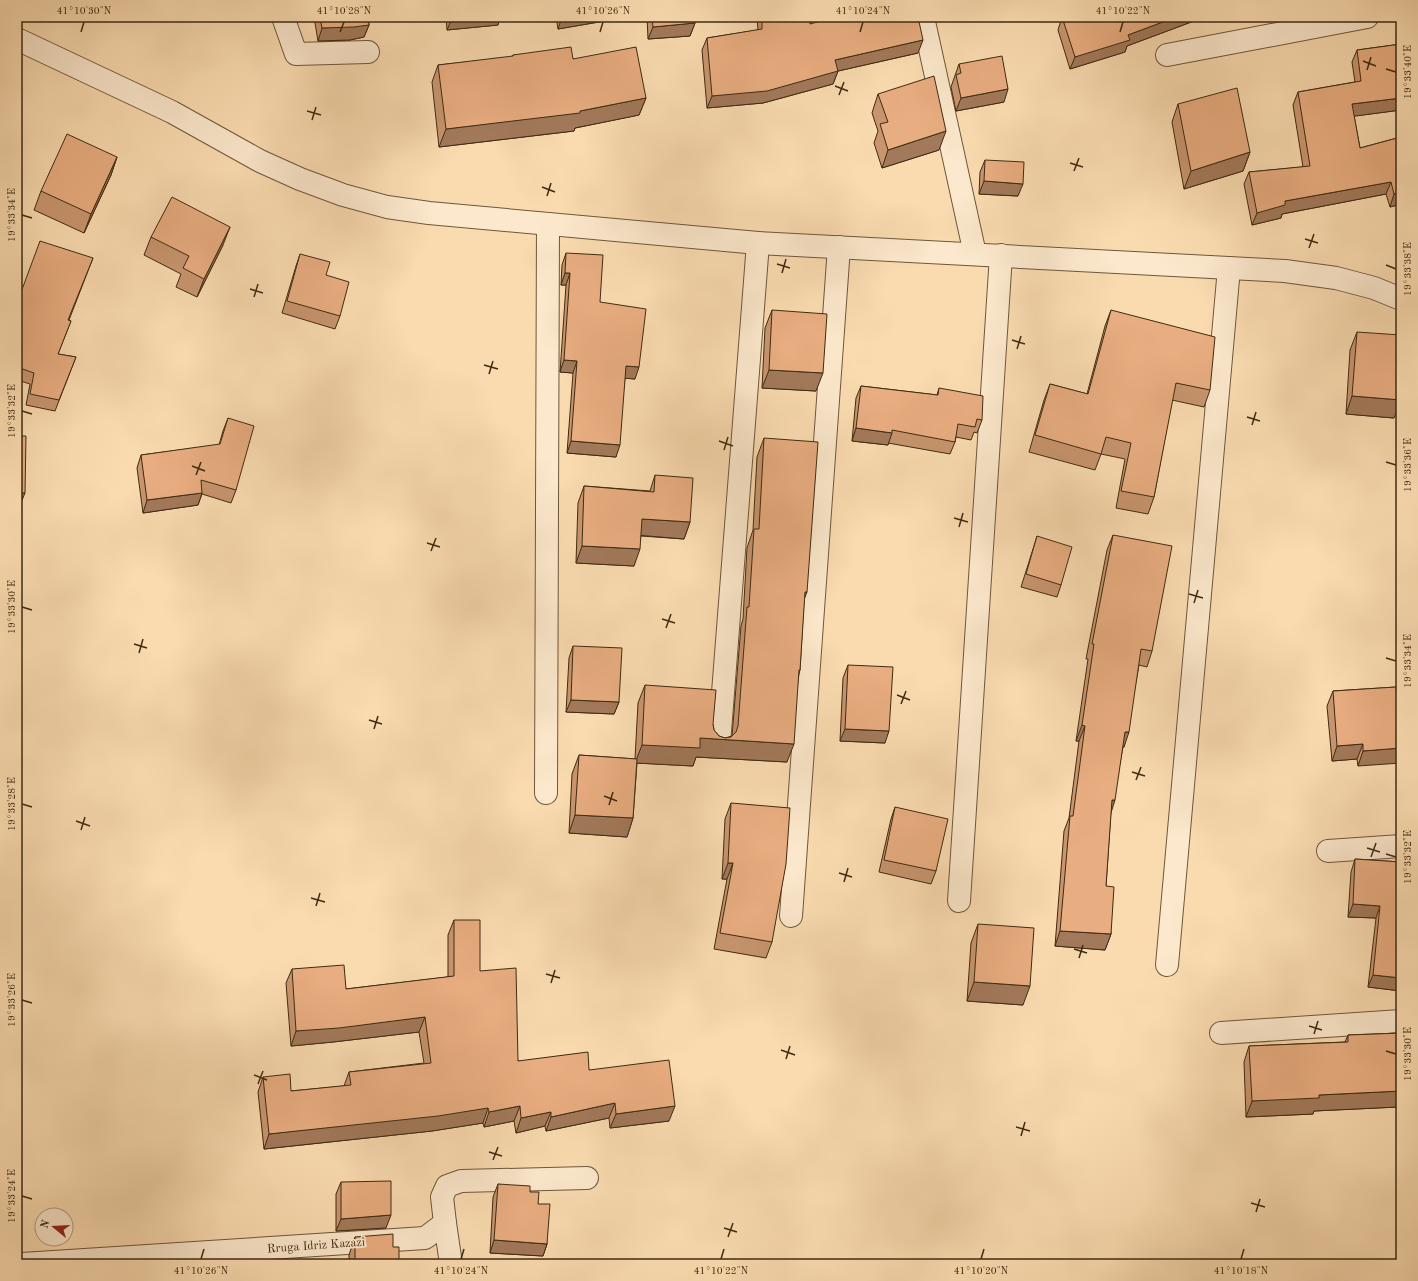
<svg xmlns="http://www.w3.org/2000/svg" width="1418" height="1281" viewBox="0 0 1418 1281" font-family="'Old Standard TT',serif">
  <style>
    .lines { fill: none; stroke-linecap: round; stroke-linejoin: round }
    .minor-casing { stroke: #6e573a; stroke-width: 24 }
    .minor { stroke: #fce8cc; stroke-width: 22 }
    .wall { fill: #c8956e; stroke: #3f2b12 }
    .shaded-wall { fill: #a2795a; stroke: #3f2b12 }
    .building { fill: #e8ad80; stroke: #3f2b12 }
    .ticks { fill: none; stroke: #3f2b12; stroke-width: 1.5 }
    .labels { text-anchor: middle; stroke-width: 4; stroke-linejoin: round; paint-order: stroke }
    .street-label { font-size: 12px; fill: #3f2b12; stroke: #fce8cc }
    .neatline { fill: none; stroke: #3f2b12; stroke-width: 1.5 }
    .ticks-label { font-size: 10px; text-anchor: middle; fill: #3f2b12 }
  </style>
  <rect width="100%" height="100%" fill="#fadbb0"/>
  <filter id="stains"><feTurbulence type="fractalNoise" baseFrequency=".005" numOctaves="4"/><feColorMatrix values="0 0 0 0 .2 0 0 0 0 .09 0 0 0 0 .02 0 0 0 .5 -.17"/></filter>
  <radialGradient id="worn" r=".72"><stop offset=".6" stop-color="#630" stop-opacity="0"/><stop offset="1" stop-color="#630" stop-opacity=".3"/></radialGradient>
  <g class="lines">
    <g class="minor-casing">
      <g id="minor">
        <polyline points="283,17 296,54 368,52"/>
        <polyline points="923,17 975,254"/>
        <polyline points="17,39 172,112 260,161 300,179 343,195 387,207 429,213 758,243 1285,271 1336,278 1374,288 1401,299"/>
        <polyline points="1167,55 1367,17"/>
        <polyline points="719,744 758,243"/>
        <polyline points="546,793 548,224"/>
        <polyline points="1328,851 1401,846"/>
        <polyline points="959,901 1001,255"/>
        <polyline points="791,916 839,247"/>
        <polyline points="1167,965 1229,268"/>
        <polyline points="1221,1033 1401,1021"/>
        <polyline points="445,1223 442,1197 447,1186 461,1181 587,1178"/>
        <polyline points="22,1264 425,1238 445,1223 451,1264"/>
      </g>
    </g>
    <use href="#minor" class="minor"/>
  </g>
  <g class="wall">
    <polygon points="314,17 368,17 369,25 364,37 350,40 318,41"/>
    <polygon points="446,17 500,17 498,25 447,30"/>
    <polygon points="556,17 628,17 558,29"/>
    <polygon points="647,17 694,17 695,23 690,36 648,39"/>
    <polygon points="757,17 810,17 810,24 918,53 838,71 833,84 763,103 707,108 702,50 707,38 758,30"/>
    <polygon points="1062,17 1196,17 1194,21 1127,46 1125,52 1070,69 1058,30"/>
    <polygon points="1401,44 1401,110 1354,116 1360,148 1401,137 1401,204 1390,207 1386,194 1282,214 1281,218 1252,225 1244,184 1249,172 1303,167 1293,105 1298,92 1355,82 1352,62 1357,50"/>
    <polygon points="513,55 573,59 646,98 639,115 575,128 574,131 439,147 432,82 438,65 512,57"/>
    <polygon points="959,64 1004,102 956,111 951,87"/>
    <polygon points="878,94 939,150 882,168 874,143 878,131 872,113"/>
    <polygon points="1178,104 1250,152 1243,171 1184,189 1172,122"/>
    <polygon points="117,157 111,175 84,233 34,210 41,191"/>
    <polygon points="985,160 1018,196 979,194 980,172"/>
    <polygon points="151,237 223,245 197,297 176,287 181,274 144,255"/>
    <polygon points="566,253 600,302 635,379 625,378 616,457 567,453 573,373 560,372 566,285 561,285 562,265"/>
    <polygon points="300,254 326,275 340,316 335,329 282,313 296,266"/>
    <polygon points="93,258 69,320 71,321 58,354 76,357 55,411 26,405 30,384 17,380 17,303"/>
    <polygon points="772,310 816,391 762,388 765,328"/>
    <polygon points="1111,310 1210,390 1204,407 1172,400 1154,497 1148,514 1116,508 1125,459 1101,454 1095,470 1029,452 1044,400 1050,384 1087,394 1105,326"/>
    <polygon points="1357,332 1394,418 1346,414 1350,350"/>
    <polygon points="861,386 937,395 939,388 982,420 977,433 974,432 971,440 956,437 955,442 950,454 888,443 888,445 852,441 856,398"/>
    <polygon points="228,418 236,490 231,503 202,494 198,505 143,513 137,468 141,455 219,445 223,431"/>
    <polygon points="764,438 804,600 800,670 799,674 787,762 696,757 693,766 637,763 633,818 627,837 569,833 572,774 579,755 635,759 638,703 645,685 713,724 714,730 719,736 725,738 732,736 741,626 743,619 747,548 753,530 757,457"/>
    <polygon points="655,475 690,522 684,539 641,536 634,566 576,563 578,503 584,486 650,491"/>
    <polygon points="1113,535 1152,651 1147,667 1139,665 1124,747 1123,747 1111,810 1106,886 1111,934 1105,950 1055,946 1064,831 1069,818 1079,741 1076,741 1088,659 1086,659 1107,550"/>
    <polygon points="1037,536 1061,585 1057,597 1021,587 1033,549"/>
    <polygon points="573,646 619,702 614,714 566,712 569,658"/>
    <polygon points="848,665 885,743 840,741 843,678"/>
    <polygon points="1396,687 1358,766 1357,759 1332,761 1327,706 1333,691"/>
    <polygon points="731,803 772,942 766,958 714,949 727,879 722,879 725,819"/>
    <polygon points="895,807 936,871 931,884 879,872 891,819"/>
    <polygon points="1355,859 1401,862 1401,991 1368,987 1376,918 1348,917 1351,872"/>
    <polygon points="454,920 480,971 518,1061 589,1070 669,1121 610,1128 609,1118 546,1131 545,1126 516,1133 514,1121 484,1127 483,1123 432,1131 264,1149 258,1092 263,1077 291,1091 344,1086 349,1072 424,1063 419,1032 333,1042 291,1046 286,983 292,969 346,989 448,977 448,935"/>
    <polygon points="978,924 1023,1005 967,1001 971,943"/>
    <polygon points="1401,1033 1401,1098 1398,1107 1314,1111 1313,1114 1246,1117 1244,1062 1249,1046 1345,1042 1348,1035"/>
    <polygon points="341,1182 386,1228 336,1231 336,1194"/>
    <polygon points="498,1184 530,1192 538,1204 547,1244 543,1256 490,1253 493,1197"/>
    <polygon points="355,1237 393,1247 399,1264 349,1264 349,1255"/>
  </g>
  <g class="shaded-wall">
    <polygon points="457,17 500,17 498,25 447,30 452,18"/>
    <polygon points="562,17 628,17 558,29"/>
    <polygon points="1176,17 1196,17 1194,21 1127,46 1125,52 1070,69 1075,57 1128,35"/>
    <polygon points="695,23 690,36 648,39 653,27"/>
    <polygon points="369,25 364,37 350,40 318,41 322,28"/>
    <polygon points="923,40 918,53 838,71 833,84 763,103 707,108 712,96 835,60"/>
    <polygon points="1008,89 1004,102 956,111 961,98"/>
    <polygon points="646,98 639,115 575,128 574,131 439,147 446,129 580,111"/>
    <polygon points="1401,98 1401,110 1348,117 1352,104"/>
    <polygon points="946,131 939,150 882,168 888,150"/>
    <polygon points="1250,152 1243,171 1184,189 1191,171"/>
    <polygon points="117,157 111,175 84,233 91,214"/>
    <polygon points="984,181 1023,184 1018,196 979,194"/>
    <polygon points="1391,182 1386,194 1282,214 1281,218 1252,225 1257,213 1285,201"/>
    <polygon points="1401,192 1401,204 1390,207 1394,194"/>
    <polygon points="230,227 223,245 197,297 204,279"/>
    <polygon points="565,273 570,273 566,285 561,285"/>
    <polygon points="564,360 577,361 573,373 560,372"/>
    <polygon points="626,366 639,367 635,379 622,378"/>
    <polygon points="769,370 823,373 816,391 762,388"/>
    <polygon points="1352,396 1401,400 1394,418 1346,414"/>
    <polygon points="856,428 892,433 888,445 852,441"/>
    <polygon points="571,441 620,445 616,457 567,453"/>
    <polygon points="17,493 25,493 20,505 17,505"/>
    <polygon points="202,493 198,505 143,513 147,500"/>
    <polygon points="642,519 690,522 684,539 636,535"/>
    <polygon points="582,546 640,549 634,566 576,563"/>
    <polygon points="805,592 807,592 800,610"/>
    <polygon points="571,700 619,702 614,714 566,712"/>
    <polygon points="1082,725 1085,726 1079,741 1076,741"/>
    <polygon points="845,729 889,731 885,743 840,741"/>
    <polygon points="1125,732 1129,732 1124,747 1119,747"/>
    <polygon points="700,738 794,744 787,762 696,757 693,766 635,763 642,745"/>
    <polygon points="1363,744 1357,759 1332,761 1337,746"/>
    <polygon points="1401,748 1401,763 1358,766 1363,751"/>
    <polygon points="1112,800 1115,800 1110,816"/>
    <polygon points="575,815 633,818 627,837 569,833"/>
    <polygon points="728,863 733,863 727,879 722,879"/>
    <polygon points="1353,904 1380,906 1376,918 1348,917"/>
    <polygon points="1060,931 1111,934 1105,950 1055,946"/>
    <polygon points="1373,975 1401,978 1401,991 1368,987"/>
    <polygon points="974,982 1030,986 1023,1005 967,1001"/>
    <polygon points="425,1017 419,1032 333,1042 291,1046 296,1031"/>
    <polygon points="1401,1091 1401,1098 1398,1107 1314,1111 1313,1114 1246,1117 1252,1101 1319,1095"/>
    <polygon points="615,1103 609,1118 546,1131 551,1117"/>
    <polygon points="520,1106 514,1121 484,1127 489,1112"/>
    <polygon points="675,1106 669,1121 610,1128 616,1114"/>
    <polygon points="488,1108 483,1123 432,1131 264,1149 269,1134"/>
    <polygon points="551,1112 545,1126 516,1133 521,1118"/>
    <polygon points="391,1215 386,1228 336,1231 341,1219"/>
    <polygon points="494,1240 547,1244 543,1256 490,1253"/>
  </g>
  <g class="building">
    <polygon points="320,17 368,17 369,25 354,27 322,28"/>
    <polygon points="652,17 694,17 695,23 653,27"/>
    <polygon points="762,17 810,17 810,24 836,17 918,17 923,40 835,60 838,71 767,91 712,96 707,38 762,29"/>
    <polygon points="1062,17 1176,17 1128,35 1130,40 1075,57"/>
    <polygon points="1401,44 1401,98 1352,104 1360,148 1401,137 1401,192 1394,194 1391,182 1285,201 1285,205 1257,213 1249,172 1310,166 1298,92 1361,81 1357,50"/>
    <polygon points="571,47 573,59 636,47 646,98 580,111 580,113 446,129 438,65 513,56 513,55"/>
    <polygon points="1002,56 1008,89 961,98 956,75 961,73 959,64"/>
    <polygon points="934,76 946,131 888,150 880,124 888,122 878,94"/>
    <polygon points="1237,88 1250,152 1191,171 1178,104"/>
    <polygon points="67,134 117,157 91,214 41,191"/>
    <polygon points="985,160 1024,162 1023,184 984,181"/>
    <polygon points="172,197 230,227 204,279 183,268 189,256 151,237"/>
    <polygon points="40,241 93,258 68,320 71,321 58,354 76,357 59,400 30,394 34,373 17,367 17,303"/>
    <polygon points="566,253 603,255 600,302 646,309 639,367 626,366 620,445 571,441 577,361 564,360 570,273 565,273"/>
    <polygon points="300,254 330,262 326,275 349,282 340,316 287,301"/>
    <polygon points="772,310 827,314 823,373 769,370"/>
    <polygon points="1111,310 1215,337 1210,390 1176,383 1154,497 1121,491 1131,443 1106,437 1101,454 1035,435 1050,384 1088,394"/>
    <polygon points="1357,332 1401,335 1401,400 1352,396"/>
    <polygon points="861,386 938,395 939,388 983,396 982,420 977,419 975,427 958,424 955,442 892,430 892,433 856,428"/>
    <polygon points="228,418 254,426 236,490 201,480 202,493 147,500 141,455 220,444"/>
    <polygon points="17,436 26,436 25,493 17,493"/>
    <polygon points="764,438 818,442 807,592 805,592 800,670 799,670 794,744 700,738 700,748 642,745 645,685 716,690 713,724 714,730 719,736 725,738 731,737 736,732 738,726 747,607 749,607 754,529 759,529"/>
    <polygon points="655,475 693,478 690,522 642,519 640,549 582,546 584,486 654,492"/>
    <polygon points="1113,535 1172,546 1152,651 1141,649 1129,732 1125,732 1115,800 1112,800 1106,886 1114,887 1111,934 1060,931 1070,816 1073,816 1085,726 1082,725 1094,644 1092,644"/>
    <polygon points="1037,536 1072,547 1061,585 1026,574"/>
    <polygon points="573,646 622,648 619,702 571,700"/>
    <polygon points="848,665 893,667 889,731 845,729"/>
    <polygon points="1396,687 1397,706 1401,706 1401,748 1363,751 1363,744 1337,746 1333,691"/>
    <polygon points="579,755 637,759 633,818 575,815"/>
    <polygon points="731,803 790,808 786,864 772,942 720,933 733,863 728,863"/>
    <polygon points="895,807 948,819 936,871 884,860"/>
    <polygon points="1355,859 1401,862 1401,978 1373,975 1380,906 1353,904"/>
    <polygon points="454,920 480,920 480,971 516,968 518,1061 588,1052 589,1070 669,1060 675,1106 616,1114 615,1103 551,1117 551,1112 521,1118 520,1106 489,1112 488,1108 438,1116 269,1134 263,1077 290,1074 291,1091 351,1085 349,1072 431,1063 425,1017 339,1028 296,1031 292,969 344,965 346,989 454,976"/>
    <polygon points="978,924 1034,928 1030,986 974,982"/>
    <polygon points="1401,1033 1401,1091 1319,1095 1319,1098 1252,1101 1249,1046 1348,1042 1348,1035"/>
    <polygon points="391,1181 391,1215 341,1219 341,1182"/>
    <polygon points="498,1184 530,1186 530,1192 539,1192 538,1204 550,1204 547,1244 494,1240"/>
    <polygon points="393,1234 393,1247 399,1247 399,1264 355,1264 355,1237"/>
  </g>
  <path class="ticks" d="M81 32 84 22M340 32 344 22M600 32 603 22M860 32 863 22M1120 32 1123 22M1363 61 1376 66M1386 69 1396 72M1367 70 1371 57M835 86 848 91M839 95 844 82M307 111 321 115M312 120 316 107M1070 163 1083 167M1074 171 1079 158M542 187 555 192M547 196 551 183M22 215 32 218M1305 239 1318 243M1309 248 1314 234M777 264 790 268M1386 265 1396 269M782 273 786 259M250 289 263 293M254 297 258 284M1012 340 1025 344M1017 349 1021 336M484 365 498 369M489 374 493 361M22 411 32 414M1247 417 1260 421M1252 425 1256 412M719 441 733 446M724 450 728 437M1386 462 1396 465M192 466 205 471M196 475 201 462M954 518 968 522M959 527 963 513M427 543 440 547M431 551 436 538M1189 594 1203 598M1194 603 1198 590M22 607 32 610M662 619 675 623M666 628 671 614M134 644 147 648M139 653 143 639M1386 658 1396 661M897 695 910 700M901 704 906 691M369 720 382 724M374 729 378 716M1132 772 1145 776M1136 780 1141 767M604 796 617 801M22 804 32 807M609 805 613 792M76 821 90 826M81 830 85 817M1367 848 1380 852M1386 854 1396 857M1371 857 1376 843M839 873 852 877M844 882 848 868M311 898 325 902M316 906 320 893M1074 949 1087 953M1079 958 1083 945M546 974 560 978M551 983 555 970M22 1000 32 1003M1309 1026 1322 1030M1314 1034 1318 1021M781 1050 795 1055M1386 1051 1396 1054M786 1059 790 1046M254 1075 267 1080M258 1084 263 1071M1016 1127 1030 1131M1021 1136 1025 1122M489 1152 502 1156M493 1160 498 1147M22 1196 32 1199M1251 1203 1265 1207M1256 1212 1260 1199M724 1228 737 1232M728 1237 733 1223M201 1259 204 1249M461 1259 464 1249M721 1259 724 1249M981 1259 984 1249M1241 1259 1244 1249"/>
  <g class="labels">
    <g class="street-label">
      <text transform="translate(316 1245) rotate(-4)" y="4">Rruga Idriz Kazazi</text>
    </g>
  </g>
  <rect width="1418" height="1281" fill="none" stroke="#fadbb0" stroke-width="44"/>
  <g transform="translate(54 1227) rotate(288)"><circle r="19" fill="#fce8cc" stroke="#b09c82"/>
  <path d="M0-3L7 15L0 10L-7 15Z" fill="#8f2418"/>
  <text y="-6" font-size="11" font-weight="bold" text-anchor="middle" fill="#3f2b12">N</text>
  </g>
  <rect x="22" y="22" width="1374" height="1237" class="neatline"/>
  <g class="ticks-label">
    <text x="84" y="14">41°10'30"N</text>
    <text x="344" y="14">41°10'28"N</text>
    <text x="603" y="14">41°10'26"N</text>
    <text x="863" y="14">41°10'24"N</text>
    <text x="1123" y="14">41°10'22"N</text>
    <text transform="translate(1407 72) rotate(-90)" y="4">19°33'40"E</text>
    <text transform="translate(11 215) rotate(-90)" y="4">19°33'34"E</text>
    <text transform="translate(1407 269) rotate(-90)" y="4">19°33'38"E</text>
    <text transform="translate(11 411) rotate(-90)" y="4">19°33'32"E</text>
    <text transform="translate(1407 465) rotate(-90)" y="4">19°33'36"E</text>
    <text transform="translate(11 607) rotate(-90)" y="4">19°33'30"E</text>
    <text transform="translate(1407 661) rotate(-90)" y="4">19°33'34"E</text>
    <text transform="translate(11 804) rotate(-90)" y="4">19°33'28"E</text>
    <text transform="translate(1407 857) rotate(-90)" y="4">19°33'32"E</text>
    <text transform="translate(11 1000) rotate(-90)" y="4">19°33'26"E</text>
    <text transform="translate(1407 1054) rotate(-90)" y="4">19°33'30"E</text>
    <text transform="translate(11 1196) rotate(-90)" y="4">19°33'24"E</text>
    <text x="201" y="1274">41°10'26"N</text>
    <text x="461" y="1274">41°10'24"N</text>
    <text x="721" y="1274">41°10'22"N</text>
    <text x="981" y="1274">41°10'20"N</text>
    <text x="1241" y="1274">41°10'18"N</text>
  </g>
  <rect width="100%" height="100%" filter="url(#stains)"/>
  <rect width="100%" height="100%" fill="url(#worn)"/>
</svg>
